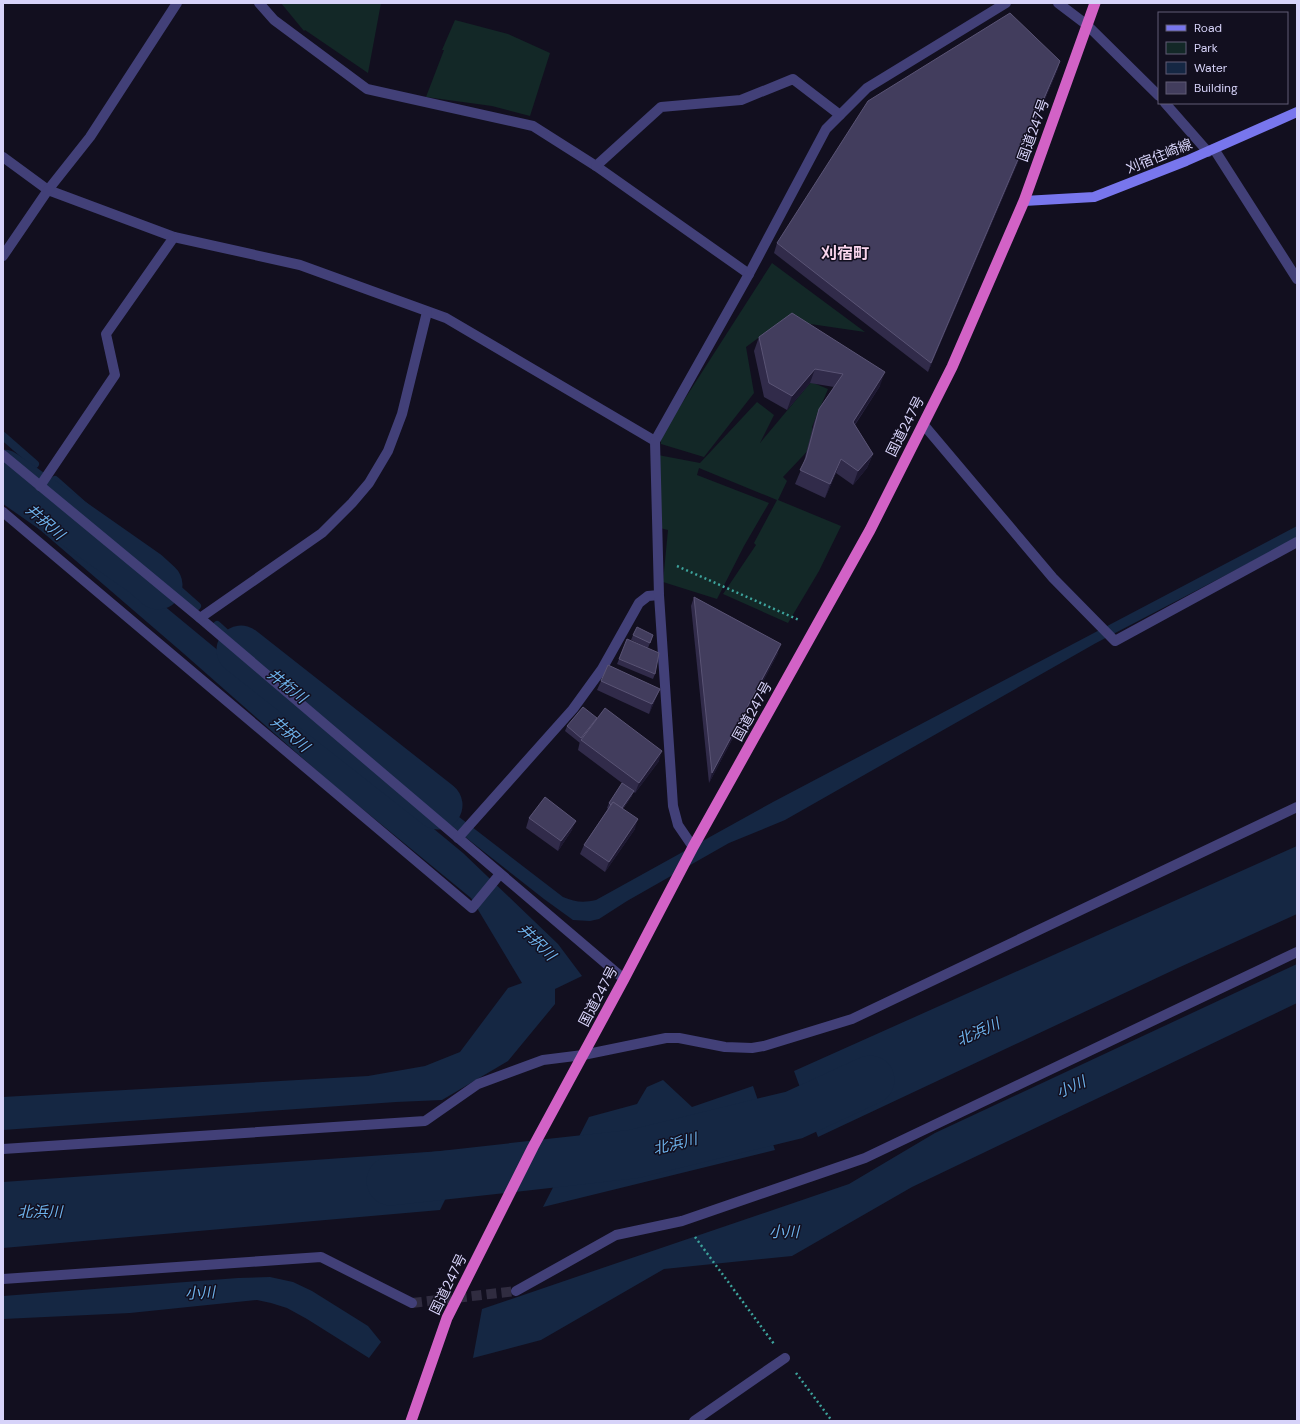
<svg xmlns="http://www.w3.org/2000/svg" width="1300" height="1424" viewBox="0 0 1300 1424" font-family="'DM Sans','Noto Sans JP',sans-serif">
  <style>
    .green { fill: #132827 }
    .water { fill: #152743 }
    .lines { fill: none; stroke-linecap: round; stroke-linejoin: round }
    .stream { stroke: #152743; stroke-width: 8 }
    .river { stroke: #152743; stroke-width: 49 }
    .minor-tunnel { stroke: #302c40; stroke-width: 10; stroke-dasharray: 10 5; stroke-linecap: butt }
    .path { stroke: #3da39c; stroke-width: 2.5; stroke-dasharray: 2 3; stroke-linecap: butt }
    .minor { stroke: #424078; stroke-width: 10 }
    .secondary { stroke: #7876ed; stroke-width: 10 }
    .trunk { stroke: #d262c6; stroke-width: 11 }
    .wall { fill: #312b4a }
    .shaded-wall { fill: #1d1831 }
    .building { fill: #423d5d; stroke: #5a5475 }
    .labels { text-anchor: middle; stroke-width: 3; stroke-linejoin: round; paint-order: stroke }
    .street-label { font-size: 14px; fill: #d7d3f9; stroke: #120f1f }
    .water-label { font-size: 15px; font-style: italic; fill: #6eb3ec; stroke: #120f1f }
    .quarter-label { font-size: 16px; font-weight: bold; fill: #f9d4ec; stroke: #120f1f }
  </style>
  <rect width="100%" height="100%" fill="#120f1f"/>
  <g class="green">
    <polygon points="281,3 381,3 368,73 305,30 304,31"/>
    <polygon points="455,20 508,34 550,53 530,116 492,106 426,97 444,50 442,50"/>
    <polygon points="772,263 865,332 783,320 746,347 754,393 704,457 661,444 661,436"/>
    <polygon points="811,382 828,389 812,427 815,443 783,477 787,481 778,500 841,526 819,571 788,623 723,594 756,545 754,543 777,500 699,468 697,475 769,503 744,546 717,599 663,582 668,530 660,528 658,455 700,463 757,402 774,415 760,443"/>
  </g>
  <g class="water">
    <polygon points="3,470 105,557 463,853 558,944 582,976 555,989 555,1004 508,1061 442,1100 396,1102 3,1130 3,1097 368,1076 425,1066 460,1052 508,988 522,983 471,898 332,784 183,653 3,498"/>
    <path d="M1297 526V538L1096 643 785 820 729 843 627 901 599 919 590 921 573 920 544 899 469 840 338 732 415 783 563 897C575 902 583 903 596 900L773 802Z"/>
    <polygon points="1297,846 1297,914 1180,967 818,1137 794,1071"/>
    <polygon points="1297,964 1297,1003 912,1187 792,1256 664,1269 541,1340 473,1358 482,1309 849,1184 935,1133"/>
    <polygon points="663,1080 692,1107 753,1086 775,1150 543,1207 589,1117 637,1104 647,1087"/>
    <polygon points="470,1149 440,1210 3,1248 3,1182"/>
    <polygon points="270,1277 293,1282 312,1291 368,1326 381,1342 369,1358 307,1319 287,1308 271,1303 257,1300 130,1313 3,1319 3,1296 238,1278"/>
  </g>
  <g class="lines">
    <g class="stream">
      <polyline points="3,436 35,464"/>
      <polyline points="55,480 197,606"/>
      <polyline points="217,625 240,646"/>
    </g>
    <g class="river">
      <polyline points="3,474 146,574 158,585"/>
      <polyline points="241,650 438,805"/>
      <polyline points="391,1181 634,1154 794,1115 870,1080"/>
    </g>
    <polyline class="minor-tunnel" points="412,1303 516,1291"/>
    <g class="path">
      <polyline points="677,566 799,620"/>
      <polyline points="695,1237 774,1344"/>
      <polyline points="796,1373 832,1421"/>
    </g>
    <g class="minor">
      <polyline points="259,3 274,20 367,89 533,126 596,166 749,274"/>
      <polyline points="1058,3 1087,25 1159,96"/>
      <polyline points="1165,103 1208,152"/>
      <polyline points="1214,149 1297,279"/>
      <polyline points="3,157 48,190 174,237 300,265 446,318 655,441"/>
      <polyline points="596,166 661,107 741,100 793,79 840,115"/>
      <polyline points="3,256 48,190 90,137 177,3"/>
      <polyline points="923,424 1053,578 1115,641 1297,542"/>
      <polyline points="3,455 200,618 624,979"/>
      <polyline points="40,486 115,375 106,334 174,237"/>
      <polyline points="3,512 472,908 500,874"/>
      <polyline points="200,618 322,533 352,503 369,483 388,451 402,414 427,312"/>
      <polyline points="458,838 573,709 602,669 639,603 648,596 659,595"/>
      <polyline points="693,847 678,825 673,806 659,595 655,441 749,274 826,129 867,88 1006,3"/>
      <polyline points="3,1149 425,1121 478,1084 543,1060 583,1055 666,1038 679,1038 725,1047 752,1048 764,1046 852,1019 1297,807"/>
      <polyline points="3,1279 321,1257 412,1303"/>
      <polyline points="516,1291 616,1235 682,1221 865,1158 1297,952"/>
      <polyline points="694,1421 785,1358"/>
    </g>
    <polyline class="secondary" points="1024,201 1094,197 1186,161 1297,112"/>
    <polyline class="trunk" points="411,1421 447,1318 533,1147 624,979 693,847 870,530 952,367 1024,201 1095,3"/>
  </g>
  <g class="wall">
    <polygon points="1060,61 1057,71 928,372 774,253 777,243"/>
    <polygon points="759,337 880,386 855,425 873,454 867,468 853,485 836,473 825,498 795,484 803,465 814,423 819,409 834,387 810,383 787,410 764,397 754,351"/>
    <polygon points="694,597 778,653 709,783 691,606"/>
    <polygon points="633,635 653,635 648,648 631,640"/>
    <polygon points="619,659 655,674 653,679 617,664"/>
    <polygon points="601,681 660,689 656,698 649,714 597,690"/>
    <polygon points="597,718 659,761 635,793 633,791 632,796 623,809 635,829 605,872 580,854 584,845 608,809 607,808 609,803 626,786 578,750 580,741 580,743 565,731 567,726"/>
    <polygon points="529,818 572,830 558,851 526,828"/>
  </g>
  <g class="shaded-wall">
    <polygon points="1060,61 1057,71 928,372 931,363"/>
    <polygon points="815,369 810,383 787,410 792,396"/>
    <polygon points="885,372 880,386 847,436 853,422"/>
    <polygon points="873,454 867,468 853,485 858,471"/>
    <polygon points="841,459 836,473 825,498 830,484"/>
    <polygon points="781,644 778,653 709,783 712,773"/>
    <polygon points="660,689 656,698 649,714 652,704"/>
    <polygon points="662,751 659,761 635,793 639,783"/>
    <polygon points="634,791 632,796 618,815 620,811"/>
    <polygon points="638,819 635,829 605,872 609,862"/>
    <polygon points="576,821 572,830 558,851 561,841"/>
  </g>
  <g class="building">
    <polygon points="1010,13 1060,61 931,363 777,243 868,101"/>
    <polygon points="792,313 885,372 853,422 873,454 858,471 841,459 830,484 800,470 806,458 819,409 843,374 815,369 792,396 769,383 759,337"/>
    <polygon points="694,597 781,644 712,773"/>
    <polygon points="637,627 653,635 650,643 633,635"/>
    <polygon points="627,639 659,653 655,674 619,659"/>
    <polygon points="608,665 660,689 652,704 601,681"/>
    <polygon points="583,707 597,718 581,738 567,726"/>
    <polygon points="605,708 662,751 639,783 581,740"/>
    <polygon points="622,783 634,791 622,808 613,802 611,805 609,803"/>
    <polygon points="545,797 576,821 561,841 529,818"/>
    <polygon points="613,802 638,819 609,862 584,845"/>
  </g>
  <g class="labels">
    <g class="street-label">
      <text transform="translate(1033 130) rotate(-70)" y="5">国道247号</text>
      <text transform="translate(1159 156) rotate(-22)" y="5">刈宿住崎線</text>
      <text transform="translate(905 426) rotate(-63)" y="5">国道247号</text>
      <text transform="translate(752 711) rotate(-61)" y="5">国道247号</text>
      <text transform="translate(598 996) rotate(-62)" y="5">国道247号</text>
      <text transform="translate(448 1284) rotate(-64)" y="5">国道247号</text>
    </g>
    <g class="water-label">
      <text transform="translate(45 522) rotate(41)" y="5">井択川</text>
      <text transform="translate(287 686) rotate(38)" y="5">井桁川</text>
      <text transform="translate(290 734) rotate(41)" y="5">井択川</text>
      <text transform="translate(537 942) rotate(45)" y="5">井択川</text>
      <text transform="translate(978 1032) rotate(-24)" y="5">北浜川</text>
      <text transform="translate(1071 1087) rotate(-24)" y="5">小川</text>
      <text transform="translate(675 1144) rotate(-14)" y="5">北浜川</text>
      <text x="40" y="1217">北浜川</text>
      <text x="784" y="1237">小川</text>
      <text transform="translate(200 1293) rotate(-3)" y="5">小川</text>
    </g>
    <g class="quarter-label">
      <text x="845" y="259">刈宿町</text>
    </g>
  </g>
  <rect width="1300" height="1424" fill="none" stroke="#d7d3f9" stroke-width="8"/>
  <rect x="1158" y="12" width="130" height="92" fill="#120f1f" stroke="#615d76"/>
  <rect x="1166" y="25" width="20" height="6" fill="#7876ed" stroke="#615d76"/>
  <text x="1194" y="32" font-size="12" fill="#d7d3f9">Road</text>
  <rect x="1166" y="42" width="20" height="12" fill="#132827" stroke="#615d76"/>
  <text x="1194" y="52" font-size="12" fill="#d7d3f9">Park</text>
  <rect x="1166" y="62" width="20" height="12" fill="#152743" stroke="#615d76"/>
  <text x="1194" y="72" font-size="12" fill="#d7d3f9">Water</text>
  <rect x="1166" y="82" width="20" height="12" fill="#423d5d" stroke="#615d76"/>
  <text x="1194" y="92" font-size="12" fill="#d7d3f9">Building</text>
</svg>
